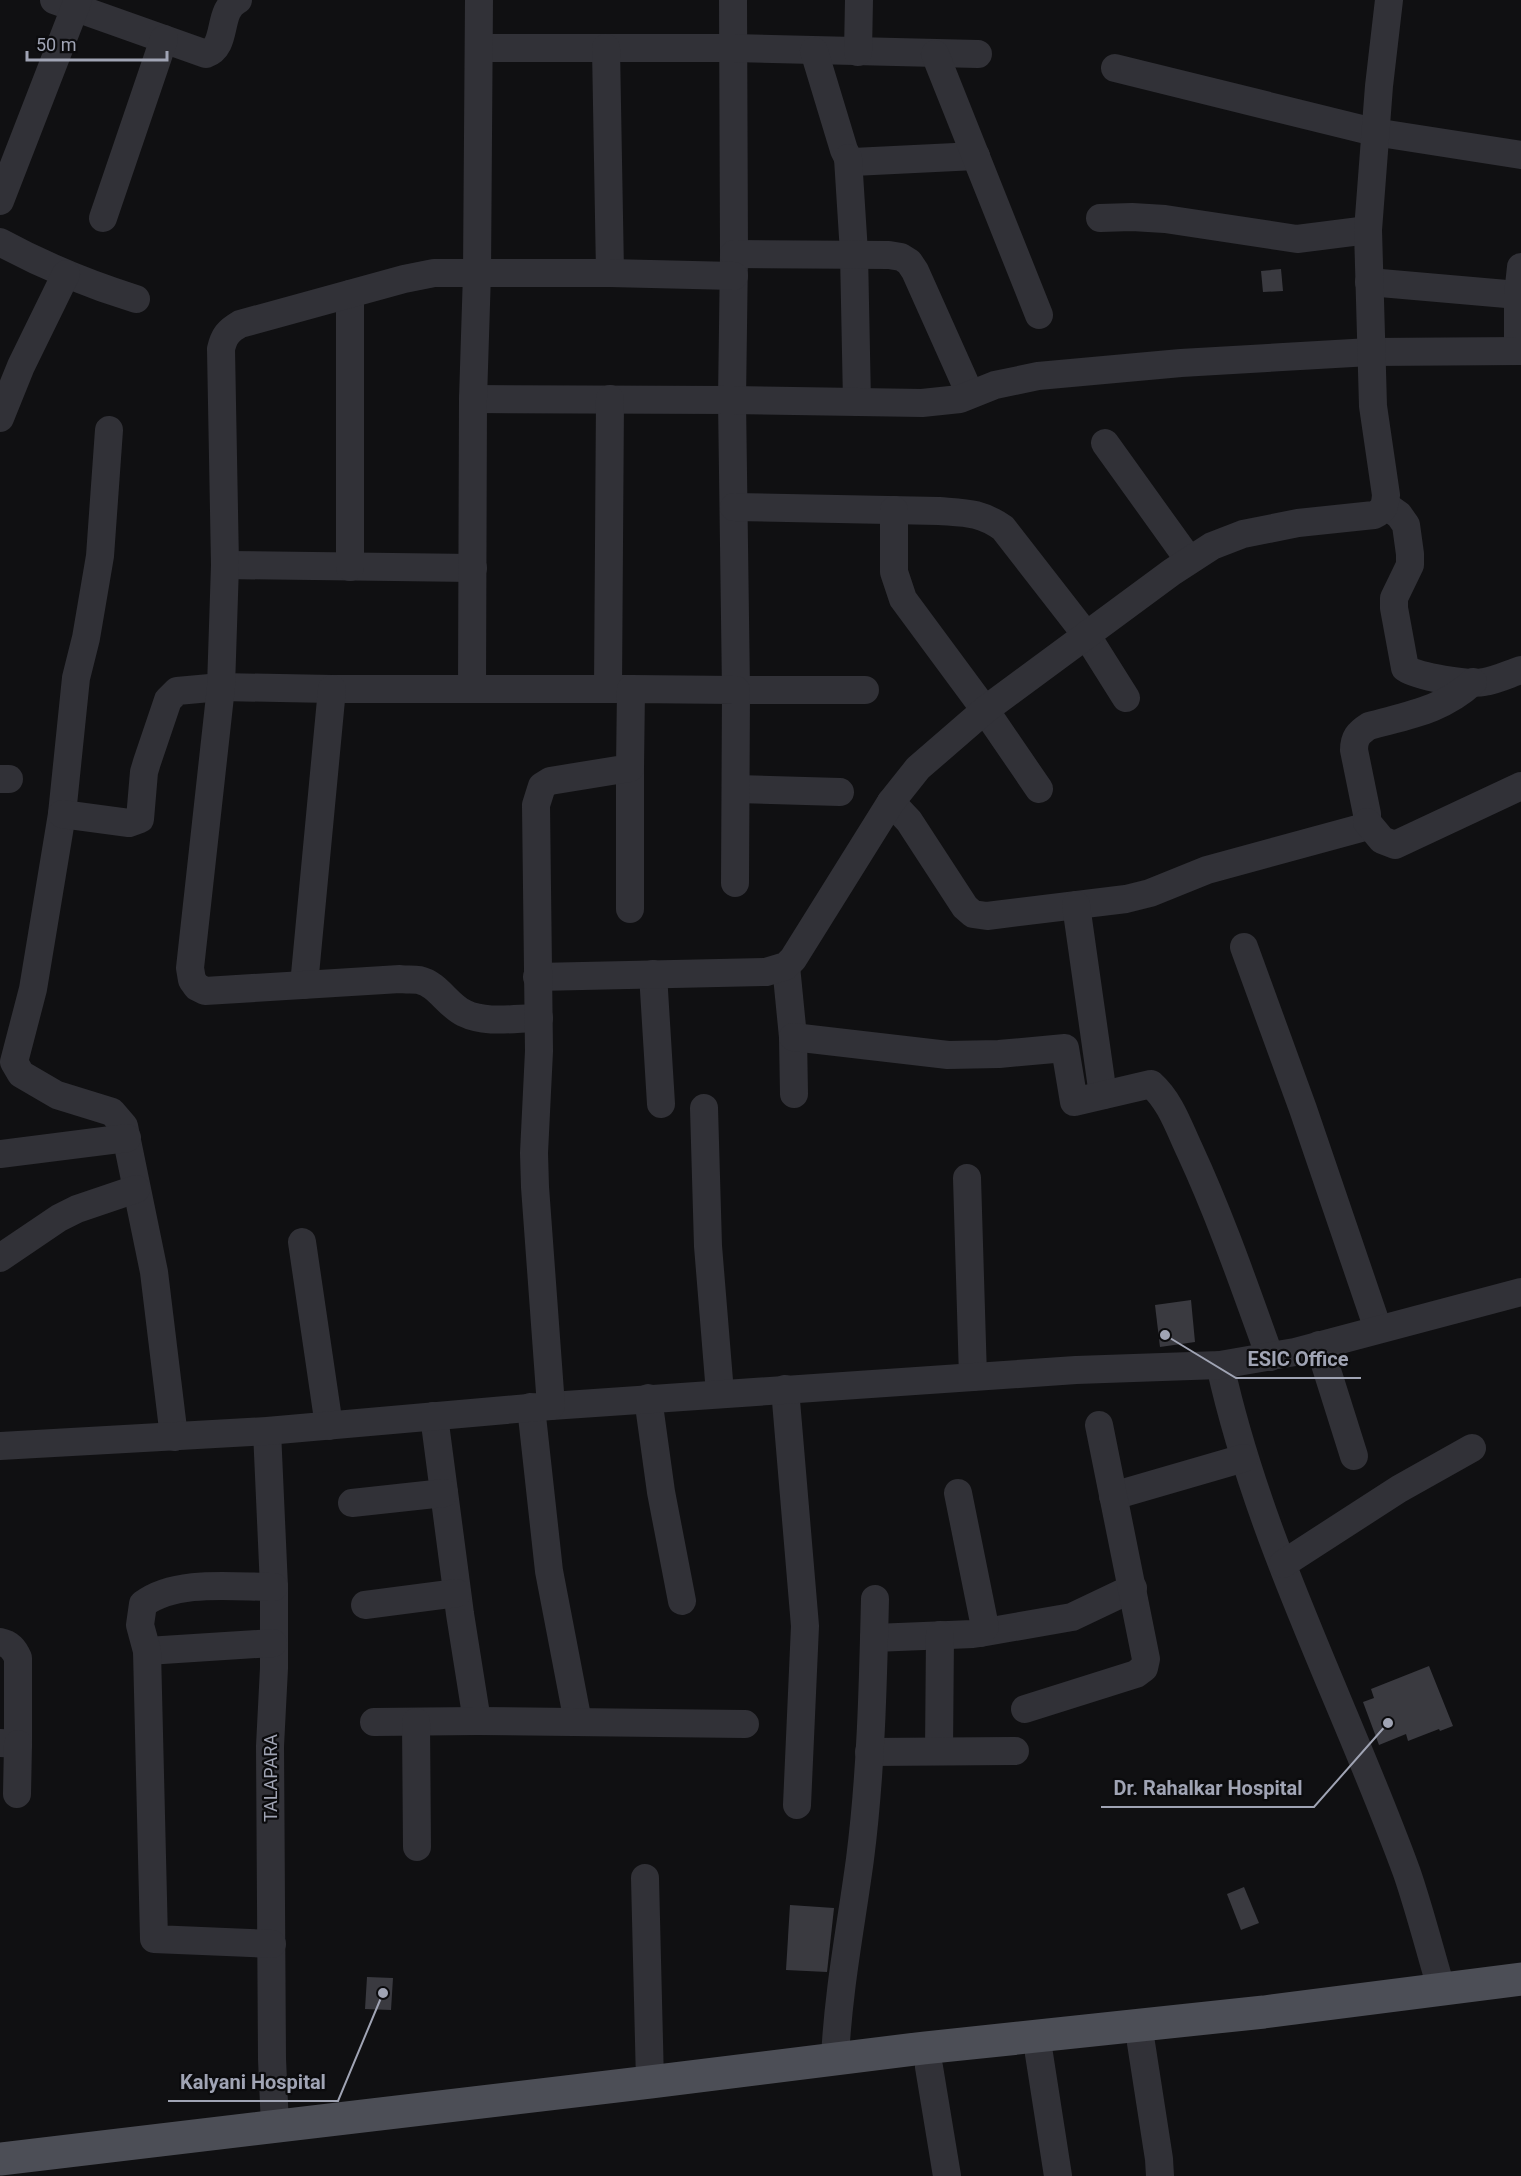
<svg xmlns="http://www.w3.org/2000/svg" width="1521" height="2176" viewBox="0 0 1521 2176" font-family="Roboto,sans-serif">
  <style>
    .building { fill: #3a3a40 }
    .lines { fill: none; stroke-linecap: round; stroke-linejoin: round }
    .minor { stroke: #313137; stroke-width: 28 }
    .major { stroke: #4c4e56; stroke-width: 33 }
    .labels { text-anchor: middle; stroke-width: 4.5; stroke-linejoin: round; paint-order: stroke }
    .street-label { font-size: 18px; fill: #a0a4b4; stroke: #0b0b0d }
    .leader { fill: none; stroke: #a0a4b4; stroke-width: 2 }
    .callout-dot { fill: #a0a4b4; stroke: #0b0b0d; stroke-width: 2 }
    .callout-label { font-size: 20px; text-anchor: middle; font-weight: bold; fill: #a0a4b4; stroke: #0b0b0d; stroke-width: 4.5; stroke-linejoin: round; paint-order: stroke }
  </style>
  <rect width="100%" height="100%" fill="#101012"/>
  <g class="building">
    <polygon points="1281,269 1283,291 1263,292 1261,271"/>
    <polygon points="1191,1300 1195,1342 1160,1347 1155,1305"/>
    <polygon points="1429,1666 1453,1726 1440,1731 1439,1729 1408,1741 1406,1734 1379,1745 1363,1702 1374,1698 1371,1689"/>
    <polygon points="1244,1887 1259,1923 1241,1930 1227,1894"/>
    <polygon points="790,1905 834,1908 827,1972 786,1970"/>
    <polygon points="367,1977 393,1978 391,2010 365,2009"/>
  </g>
  <g class="lines">
    <g class="minor">
      <path d="M54 0 206 54C229 46 216 11 238 0"/>
      <polyline points="733,0 734,254 732,400 736,690 865,690"/>
      <polyline points="479,48 733,48 978,54"/>
      <polyline points="606,48 610,273"/>
      <polyline points="814,51 844,150 848,158 853,162 976,156"/>
      <polyline points="858,52 859,0"/>
      <polyline points="935,54 1039,315"/>
      <polyline points="1115,68 1374,132 1521,155"/>
      <polyline points="848,158 854,253 857,402"/>
      <polyline points="0,201 78,0"/>
      <polyline points="103,218 164,39"/>
      <polyline points="1100,218 1132,217 1165,219 1297,239 1368,230"/>
      <path d="M0 242C44 266 88 284 136 299"/>
      <polyline points="734,254 889,255 901,257 909,262 915,271 970,394"/>
      <polyline points="1369,282 1518,295"/>
      <polyline points="1518,351 1518,295 1521,267"/>
      <polyline points="473,399 732,400 922,403 960,399 995,385 1038,376 1181,363 1370,352 1521,351"/>
      <polyline points="0,418 21,366 66,274"/>
      <polyline points="109,430 100,556 86,638 76,678 62,814 33,989 14,1062 21,1074 57,1095 112,1112 124,1126 154,1272 174,1437"/>
      <polyline points="1105,443 1189,560"/>
      <path d="M1385 505 1399 515 1406 525 1410 554V565L1394 598V608L1405 668C1418 677 1468 685 1484 682 1497 680 1509 674 1521 670"/>
      <path d="M734 507 939 511C966 513 980 512 1003 528L1087 636 1126 698"/>
      <polyline points="894,510 894,572 903,599 985,710 1039,789"/>
      <polyline points="225,565 473,568"/>
      <polyline points="350,567 350,294"/>
      <polyline points="472,689 473,399 477,273 479,0"/>
      <polyline points="608,689 610,399"/>
      <polyline points="630,768 630,909"/>
      <polyline points="0,779 9,779"/>
      <polyline points="737,789 840,792"/>
      <path d="M891 802 909 821 965 907 973 914 987 916 1126 899 1150 893 1207 870 1361 828 1367 822V814L1354 750C1354 738 1358 733 1369 726 1409 715 1441 711 1473 682"/>
      <polyline points="62,814 129,823 140,819 144,772 147,762 168,700 177,691 221,687 332,689 631,689"/>
      <polyline points="1367,822 1382,840 1395,845 1521,786"/>
      <polyline points="1076,905 1103,1095"/>
      <polyline points="1244,947 1303,1109 1378,1329"/>
      <polyline points="786,966 793,1037 794,1094"/>
      <polyline points="653,974 661,1104"/>
      <path d="M537 977 766 972 786 966 793 959 891 802 918 768 985 710 1172 572 1212 546 1243 534 1298 523 1374 515C1384 510 1385 506 1386 495L1373 406 1368 230 1379 86 1389 0"/>
      <polyline points="304,985 332,689"/>
      <path d="M539 1018C516 1018 486 1024 464 1013 447 1005 438 984 419 980 413 979 406 980 400 979L205 991 197 987 192 980 190 968 221 687 225 565 221 349C224 336 228 331 240 324L404 279 434 273H610L734 276"/>
      <path d="M793 1037 948 1055 999 1054 1065 1048 1074 1102 1151 1084C1171 1102 1179 1128 1190 1151 1221 1218 1245 1288 1270 1357"/>
      <polyline points="704,1108 708,1246 720,1393"/>
      <polyline points="0,1154 127,1138"/>
      <polyline points="967,1178 973,1377"/>
      <polyline points="302,1242 329,1426"/>
      <polyline points="0,1258 59,1218 77,1209 136,1189"/>
      <polyline points="1319,1345 1354,1456"/>
      <path d="M1220 1365C1259 1542 1345 1703 1407 1873 1420 1911 1430 1951 1442 1991"/>
      <polyline points="785,1389 805,1626 797,1805"/>
      <polyline points="648,1398 661,1492 682,1601"/>
      <polyline points="551,1406 1076,1370 1220,1365 1295,1352 1521,1292"/>
      <polyline points="531,1407 549,1571 578,1722"/>
      <polyline points="434,1416 460,1614 477,1721"/>
      <polyline points="267,1431 274,1587 274,1668 270,1746 272,2059 275,2126"/>
      <polyline points="0,1446 267,1431 551,1406 535,1187 534,1153 539,1051 536,805 542,786 550,781 630,768 631,689 736,690 735,883"/>
      <polyline points="1113,1496 1244,1458"/>
      <polyline points="352,1503 444,1493"/>
      <polyline points="1283,1564 1399,1489 1472,1448"/>
      <polyline points="365,1605 457,1593"/>
      <polyline points="980,1633 1072,1617 1133,1588"/>
      <polyline points="874,1638 973,1634 980,1633 985,1627 958,1493"/>
      <path d="M0 1642C10 1644 14 1649 18 1658V1744L0 1743"/>
      <polyline points="147,1651 273,1643"/>
      <polyline points="1025,1709 1136,1674 1144,1668 1146,1659 1099,1425"/>
      <polyline points="374,1722 477,1721 745,1724"/>
      <polyline points="416,1722 417,1847"/>
      <polyline points="939,1751 940,1635"/>
      <polyline points="869,1752 1015,1751"/>
      <polyline points="17,1794 18,1744"/>
      <polyline points="645,1878 650,2082"/>
      <path d="M272 1944 154 1939 147 1651 140 1625 143 1604C176 1579 234 1587 274 1587"/>
      <polyline points="1141,2043 1159,2159 1160,2176"/>
      <polyline points="1039,2054 1058,2176"/>
      <path d="M835 2059C838 1991 851 1926 860 1859 871 1773 873 1685 875 1599"/>
      <polyline points="929,2067 947,2176"/>
    </g>
    <polyline class="major" points="0,2159 650,2082 924,2048 1264,2012 1521,1979"/>
  </g>
  <g class="labels">
    <g class="street-label">
      <text transform="translate(271 1778) rotate(-90)" y="6">TALAPARA</text>
    </g>
  </g>
  <path class="leader" d="M1165 1335L1236 1378H1361M1388 1723L1314 1807H1101M383 1993L338 2101H168"/>
  <g class="callout-dot">
    <circle cx="1165" cy="1335" r="6"/>
    <circle cx="1388" cy="1723" r="6"/>
    <circle cx="383" cy="1993" r="6"/>
  </g>
  <g class="callout-label">
    <text x="1298" y="1366">ESIC Office</text>
    <text x="1208" y="1795">Dr. Rahalkar Hospital</text>
    <text x="253" y="2089">Kalyani Hospital</text>
  </g>
  <path d="M27 51v9h140v-9" fill="none" stroke="#a0a4b4" stroke-width="3"/>
  <text x="36" y="51" font-size="18" fill="#a0a4b4" stroke="#0b0b0d" stroke-width="4.5" paint-order="stroke">50 m</text>
</svg>
